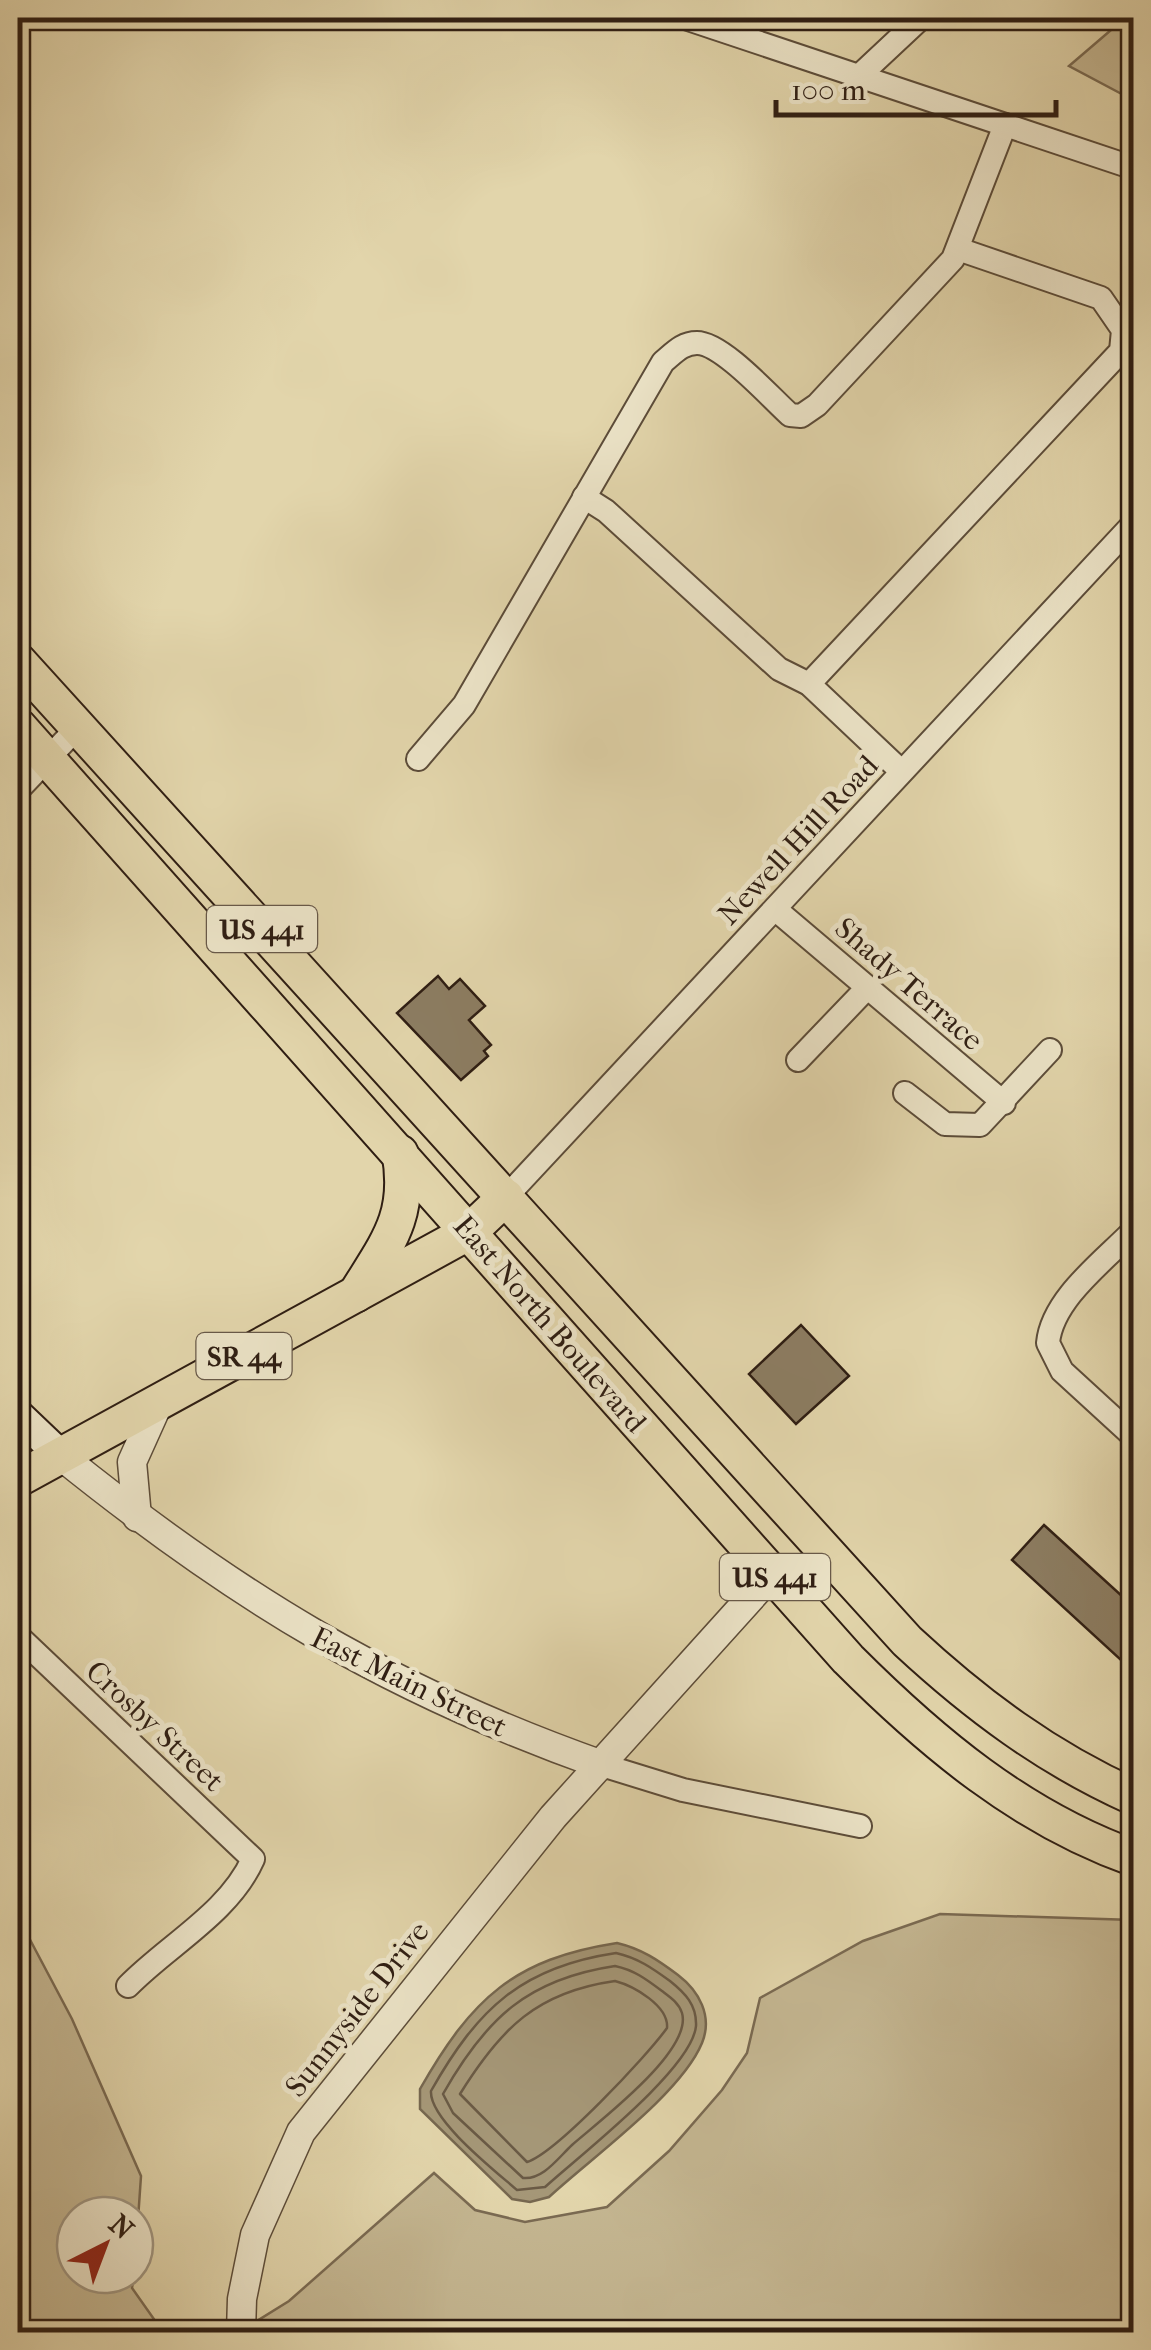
<svg xmlns="http://www.w3.org/2000/svg" width="1151" height="2350" viewBox="0 0 1151 2350" font-family="'IM FELL French Canon',serif">
  <style>
    .green { fill: #c4b691; stroke: #7a6a52; stroke-width: 2.5 }
    .water { fill: #a59777; stroke: #76674f; stroke-width: 2.5 }
    .lines { fill: none; stroke-linecap: round; stroke-linejoin: round }
    .shore { stroke: #6a5a45; stroke-width: 2.5 }
    .building { fill: #8c7d62; stroke: #2f1e13; stroke-width: 2.5 }
    .minor-casing { stroke: #5c4c39; stroke-width: 26 }
    .tertiary-casing { stroke: #5c4c39; stroke-width: 31 }
    .secondary-casing { stroke: #2f1e13; stroke-width: 34 }
    .primary-casing { stroke: #2f1e13; stroke-width: 39 }
    .minor { stroke: #ece4c8; stroke-width: 22 }
    .tertiary { stroke: #ece4c8; stroke-width: 28 }
    .secondary { stroke: #ece4c8; stroke-width: 30 }
    .primary { stroke: #e2d5ab; stroke-width: 35 }
    .labels { text-anchor: middle; stroke-width: 10; stroke-linejoin: round; paint-order: stroke }
    .shield { fill: #ece4c8; stroke: #685949; stroke-width: 2.5 }
    .shield-label { font-size: 28px; font-weight: bold; fill: #2f1e13 }
    .street-label { font-size: 30px; fill: #2f1e13; stroke: #ece4c8 }
  </style>
  <rect width="100%" height="100%" fill="#e2d5ab"/>
  <filter id="stains"><feTurbulence type="fractalNoise" baseFrequency=".002" numOctaves="4"/><feColorMatrix values="0 0 0 0 .2 0 0 0 0 .09 0 0 0 0 .02 0 0 0 .5 -.17"/></filter>
  <radialGradient id="worn" r=".72"><stop offset=".6" stop-color="#630" stop-opacity="0"/><stop offset="1" stop-color="#630" stop-opacity=".3"/></radialGradient>
  <g class="green">
    <polygon points="1125,18 1133,18 1133,100 1069,66"/>
    <polygon points="940,1914 1133,1920 1133,2332 251,2332 252,2324 289,2301 434,2173 475,2210 525,2222 607,2207 669,2151 722,2090 747,2053 760,1998 863,1941"/>
    <polygon points="18,1917 72,2019 141,2176 135,2263 135,2215 75,2215 75,2275 134,2275 132,2288 163,2332 18,2332"/>
  </g>
  <path class="water" d="M617 1943C642 1949 658 1960 678 1975 699 1991 713 2016 702 2043 681 2094 591 2158 549 2197L530 2202 512 2199 420 2109V2089C472 1998 514 1959 617 1943Z"/>
  <g class="lines">
    <g class="shore">
      <path d="M616 1953C638 1958 652 1968 670 1981 685 1993 697 2005 696 2026 692 2069 579 2156 545 2187L517 2190C494 2170 429 2119 431 2091 478 2008 522 1967 616 1953Z"/>
      <path d="M615 1966C634 1970 646 1979 662 1991 670 1997 679 2003 682 2013 693 2051 598 2122 572 2145 558 2158 543 2180 523 2178L453 2113 443 2094C486 2018 528 1979 615 1966Z"/>
      <path d="M615 1981C634 1986 669 2006 667 2028 647 2056 556 2153 527 2162L460 2094C501 2028 537 1992 615 1981Z"/>
    </g>
  </g>
  <g class="building">
    <polygon points="438,976 449,989 460,979 485,1006 469,1020 491,1045 484,1051 488,1056 461,1080 397,1013"/>
    <polygon points="801,1325 849,1376 796,1424 749,1374"/>
    <polygon points="1044,1525 1134,1607 1134,1672 1012,1560"/>
  </g>
  <g class="lines">
    <g class="minor-casing">
      <g id="minor">
        <polyline points="685,18 1134,168"/>
        <polyline points="859,76 921,18"/>
        <polyline points="584,497 606,511 779,669 809,684 901,771"/>
        <polyline points="809,684 1121,351 1123,330 1101,298 958,249"/>
        <path d="M418 759 464 705 663 362C674 353 682 343 697 343 722 343 770 397 790 415L801 416 817 405 953 259 1005 125"/>
        <polyline points="18,790 78,727"/>
        <polyline points="775,909 1004,1103"/>
        <polyline points="798,1060 867,988"/>
        <polyline points="905,1093 945,1124 980,1125 1050,1050"/>
        <polyline points="506,1197 1134,523"/>
        <path d="M1134 1230C1104 1261 1052 1299 1048 1343L1062 1371 1134 1437"/>
        <path d="M18 1636 253 1859C229 1913 168 1945 128 1986"/>
        <polyline points="602,1765 683,1790 860,1826"/>
      </g>
    </g>
    <g class="tertiary-casing">
      <g id="tertiary">
        <path d="M60 1455C236 1597 387 1689 602 1765"/>
        <polyline points="137,1517 132,1462 159,1402"/>
        <polyline points="241,2332 242,2299 255,2235 301,2132 553,1817 773,1573"/>
      </g>
    </g>
    <g class="secondary-casing">
      <polyline id="secondary" points="18,1415 60,1455"/>
    </g>
    <g class="primary-casing">
      <g id="primary">
        <path d="M18 661 907 1641C976 1705 1047 1758 1134 1797"/>
        <path d="M18 726 848 1659C931 1742 1021 1818 1134 1858"/>
        <path d="M356 1294C388 1242 411 1216 400 1153"/>
        <polyline points="18,1479 469,1232 506,1197"/>
      </g>
    </g>
    <use href="#minor" class="minor"/>
    <use href="#tertiary" class="tertiary"/>
    <use href="#secondary" class="secondary"/>
    <use href="#primary" class="primary"/>
  </g>
  <g class="labels">
    <g class="shield">
      <rect x="207" y="906" width="110" height="46" rx="8"/>
      <rect x="196.5" y="1333" width="95" height="46" rx="8"/>
      <rect x="720" y="1554" width="110" height="46" rx="8"/>
    </g>
    <g class="shield-label">
      <text x="262" y="939">US 441</text>
      <text x="244" y="1366">SR 44</text>
      <text x="775" y="1587">US 441</text>
    </g>
    <g class="street-label">
      <text transform="translate(798 840) rotate(-47)" y="10">Newell Hill Road</text>
      <text transform="translate(909 984) rotate(41)" y="10">Shady Terrace</text>
      <text transform="translate(550 1324) rotate(49)" y="10">East North Boulevard</text>
      <text transform="translate(409 1682) rotate(26)" y="10">East Main Street</text>
      <text transform="translate(155 1726) rotate(43)" y="10">Crosby Street</text>
      <text transform="translate(357 2009) rotate(-52)" y="10">Sunnyside Drive</text>
    </g>
  </g>
  <rect width="1151" height="2350" fill="none" stroke="#e2d5ab" stroke-width="60"/>
  <rect x="20" y="20" width="1111" height="2310" fill="none" stroke="#2f1e13" stroke-width="5"/>
  <rect x="30" y="30" width="1091" height="2290" fill="none" stroke="#2f1e13" stroke-width="2.5"/>
  <g transform="translate(105 2245) rotate(42)"><circle r="48" fill="#ece4c8" stroke="#a09580" stroke-width="2.5"/>
  <path d="M0-8L18 38L0 25L-18 38Z" fill="#8f2418"/>
  <text y="-15" font-size="28" font-weight="bold" text-anchor="middle" fill="#2f1e13">N</text>
  </g>
  <path d="M776 100v15h280v-15" fill="none" stroke="#2f1e13" stroke-width="5"/>
  <text x="791" y="100" font-size="30" fill="#2f1e13" stroke="#ece4c8" stroke-width="8" paint-order="stroke">100 m</text>
  <rect width="100%" height="100%" filter="url(#stains)"/>
  <rect width="100%" height="100%" fill="url(#worn)"/>
</svg>
